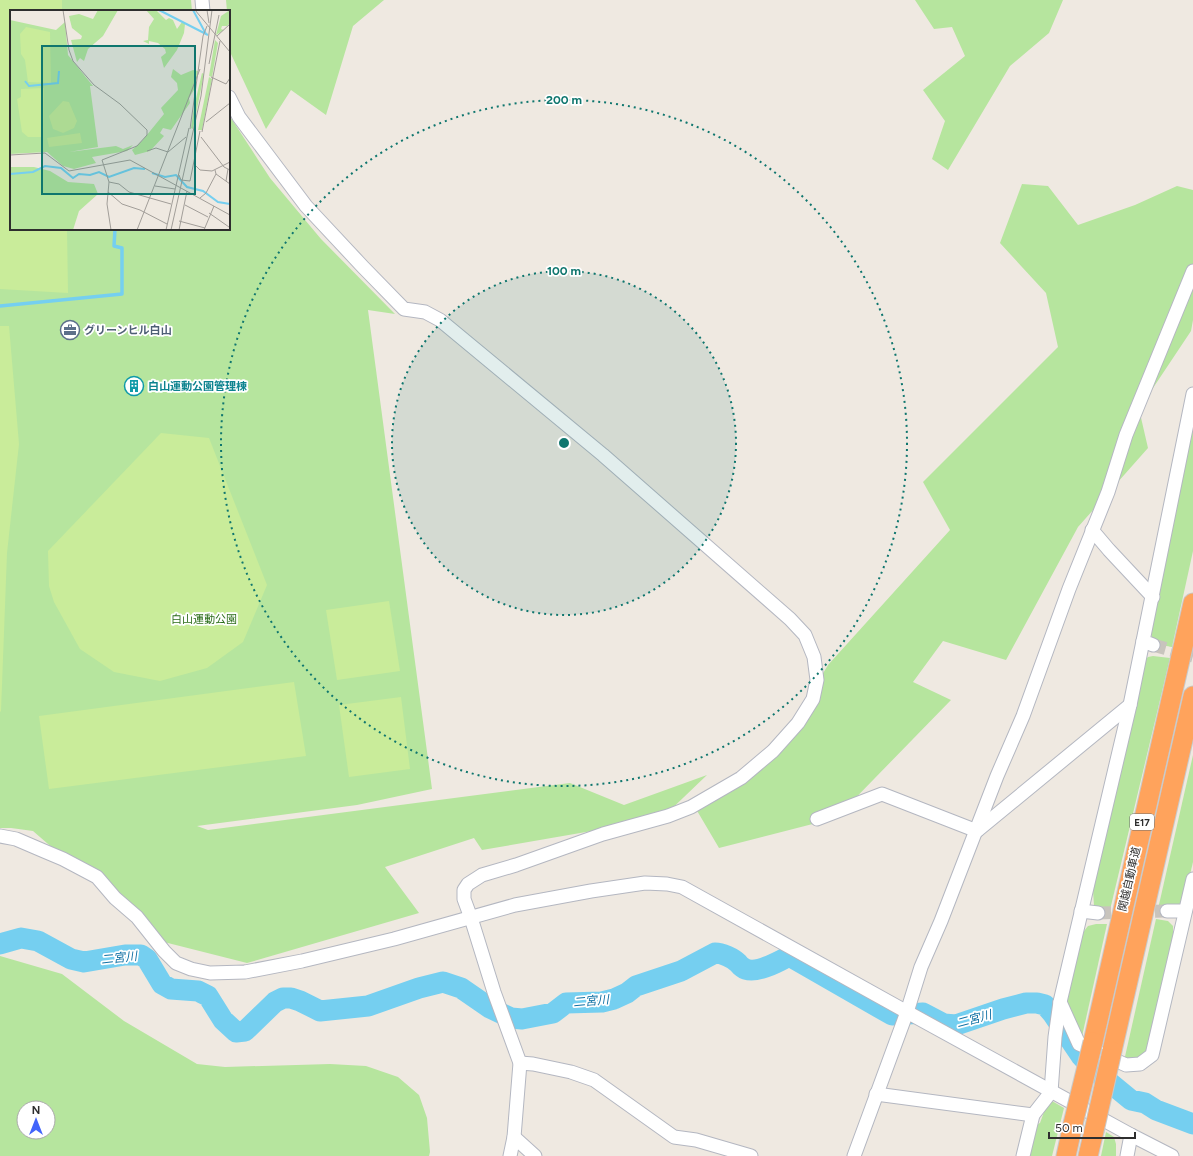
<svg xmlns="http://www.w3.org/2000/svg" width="1193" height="1156" viewBox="0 0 1193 1156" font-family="Figtree,'Noto Sans JP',sans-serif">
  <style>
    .green { fill: #b6e59e; fill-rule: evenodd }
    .pitch { fill: #c9ec9a }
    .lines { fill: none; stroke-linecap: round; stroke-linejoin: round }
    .stream { stroke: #75cff0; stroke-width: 3.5 }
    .river { stroke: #75cff0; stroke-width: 21 }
    .minor-tunnel { stroke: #c8c4bd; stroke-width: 13; stroke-dasharray: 13 6; stroke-linecap: butt }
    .minor-casing { stroke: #b4b7c1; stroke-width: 15 }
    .highway-casing { stroke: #c9c9c9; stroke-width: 21 }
    .minor { stroke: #fff; stroke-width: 13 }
    .highway { stroke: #ffa35c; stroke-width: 19 }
    .highway-bridge-casing { stroke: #c9c9c9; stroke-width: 21; stroke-linecap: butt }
    .highway-bridge { stroke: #ffa35c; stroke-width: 19 }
    .ring { fill: none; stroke: #0f766e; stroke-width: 2; stroke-dasharray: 2 4 }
    .labels { text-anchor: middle; stroke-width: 3.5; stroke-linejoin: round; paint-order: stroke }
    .shield { fill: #fff; stroke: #6d6d6d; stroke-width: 1 }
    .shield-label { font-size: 10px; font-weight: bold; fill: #2e2e2e }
    .service-label { font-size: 11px; font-weight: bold; fill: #4e5e75; stroke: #fff; text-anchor: start }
    .culture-label { font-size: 11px; font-weight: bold; fill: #0d838f; stroke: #fff; text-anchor: start }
    .park-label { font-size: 11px; fill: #2c6e1b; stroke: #fff }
    .street-label { font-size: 11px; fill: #2e2e2e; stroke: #fff }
    .water-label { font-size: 12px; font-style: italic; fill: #0d6fa3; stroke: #fff }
    .inset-river { fill: none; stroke: #75cff0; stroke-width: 2 }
    .inset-road { fill: none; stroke: #a29e99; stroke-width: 1 }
    .view { fill: #0f766e; fill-opacity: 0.15; stroke: #0f766e; stroke-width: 2 }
    .inset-edge { fill: none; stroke: #2e2e2e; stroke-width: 2 }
    .centre { fill: #0f766e; stroke: #fff; stroke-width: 2 }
    .ring-label { font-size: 12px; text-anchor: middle; font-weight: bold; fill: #0f766e; stroke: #fff; stroke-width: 3.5; stroke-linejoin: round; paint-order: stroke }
  </style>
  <rect width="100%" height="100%" fill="#efe9e1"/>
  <g class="green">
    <polygon points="0,0 191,0 192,11 11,11 11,229 229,229 229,115 270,178 321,239 395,314 368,310 432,789 357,805 197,826 208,830 570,783 624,805 707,775 661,819 482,850 474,838 385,867 419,913 247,963 160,941 33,831 11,828 0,828"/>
    <polygon points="226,0 384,0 353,26 326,115 291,90 266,129 231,54 229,11 227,11"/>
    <polygon points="915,0 1063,0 1049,33 1010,66 948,170 932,159 945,121 923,90 965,56 952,27 934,29"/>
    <polygon points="1022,184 1048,186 1078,225 1135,205 1177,186 1193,190 1193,320 1191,331 1139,409 1148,448 1078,527 1006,660 943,641 913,682 951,700 836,818 719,848 696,809 780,745 828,665 950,530 923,482 1058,347 1046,293 1000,243"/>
    <path d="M1193 402V551L1172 647C1162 645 1154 645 1151 634Z"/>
    <polygon points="1153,656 1170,658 1110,910 1097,911 1094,906 1093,890 1144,661 1148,657"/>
    <polygon points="1193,755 1193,862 1184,900 1173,909 1158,909"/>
    <polygon points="1156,919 1168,921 1173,926 1173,944 1146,1058 1124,1061"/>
    <polygon points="1096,924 1107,924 1081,1041 1068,1012 1067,995 1068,986 1084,931 1088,926"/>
    <path d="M0 956 62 974 124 1021 197 1064 225 1067 330 1064 366 1066 398 1077 419 1095 427 1118 430 1152 429 1156H0ZM24 1108H48V1132H24Z"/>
    <polygon points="1048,1101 1052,1101 1064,1108 1052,1156 1029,1156 1038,1124 1040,1123"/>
    <polygon points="1106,1132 1114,1137 1116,1144 1116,1156 1101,1156"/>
  </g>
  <g class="pitch">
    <polygon points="0,0 62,0 62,11 11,11 11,229 67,229 68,293 0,289"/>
    <polygon points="0,326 9,326 19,444 7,553 1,711 0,712"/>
    <polygon points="161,433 209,438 267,585 243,642 207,668 160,681 114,672 80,649 54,602 49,586 48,551"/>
    <polygon points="389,601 400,671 337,680 326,610"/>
    <polygon points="294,682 306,756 49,789 39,716"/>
    <polygon points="401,697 410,769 349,777 339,705"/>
  </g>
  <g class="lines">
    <polyline class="stream" points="0,306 122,294 122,248 114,246 115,229"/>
    <path class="river" d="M0 944 21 938 38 941 71 959 84 962 125 955H141L147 959 162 984 171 989 198 991 208 996 223 1020 236 1032 245 1031 275 1002 283 998H291L300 1001 320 1011 368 1006 419 988 443 982 461 988 490 1008 511 1018 522 1019 553 1013 566 1003 602 1002 614 999 627 993 636 986 681 971 715 953C722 953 733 958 738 963 739 964 740 966 742 967 753 976 778 962 789 956L892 1015 923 1013 944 1024 956 1025 1003 1009 1026 1003H1037L1045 1005 1052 1013 1081 1056 1092 1068 1131 1100 1145 1103 1156 1110 1193 1124"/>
    <g class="minor-tunnel">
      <polyline points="1153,645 1193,656"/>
      <polyline points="1098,913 1167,911"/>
    </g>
    <g class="minor-casing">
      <g id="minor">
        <polyline points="202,0 203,11"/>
        <polyline points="229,97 239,117 306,206 363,267 404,309 425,312 440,320 603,455 790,619 805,635 814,657 817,680 813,699 798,723 773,751 741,778 691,807 668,816 603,834 516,865 482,875 468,884 464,890 464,899 471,918 494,992 520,1063 514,1137 510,1156"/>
        <polyline points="1092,530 1109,550 1153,597"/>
        <polyline points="1153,645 1143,641 1193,394"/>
        <polyline points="817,819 882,794 977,831"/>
        <polyline points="978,830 1130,705"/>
        <polyline points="0,836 16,839 44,851 63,859 97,877 115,898 137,917 164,951 176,963 191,969 210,973 245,972 302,961 394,939 515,905 591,891 645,883 667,884 682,887 907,1012 1131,1135 1172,1156"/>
        <polyline points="1081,911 1098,913"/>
        <polyline points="1167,911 1185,911"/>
        <polyline points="1060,1002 1079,1044 1126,1065 1140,1064 1152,1055 1193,879"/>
        <polyline points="520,1063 533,1064 571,1072 594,1080 674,1137 696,1140 751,1156"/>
        <polyline points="876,1094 1033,1115"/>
        <polyline points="514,1137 535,1156"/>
        <polyline points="854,1156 907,1012 921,967 941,921 997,776 1023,716 1069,589 1108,492 1126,435 1193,271"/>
        <polyline points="1023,1156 1033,1115 1051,1092 1055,1037 1060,1002 1130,705 1143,641"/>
        <polyline points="1127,1156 1131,1135"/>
      </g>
    </g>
    <g class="highway-casing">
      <g id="highway">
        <polyline points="1093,1042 1193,603"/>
        <polyline points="1112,1051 1193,696"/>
        <polyline points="1066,1156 1073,1124"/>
        <polyline points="1088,1156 1094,1131"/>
      </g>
    </g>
    <use href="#minor" class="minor"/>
    <use href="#highway" class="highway"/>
    <g class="highway-bridge-casing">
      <g id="highway-bridge">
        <polyline points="1073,1124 1093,1042"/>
        <polyline points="1094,1131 1112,1051"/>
      </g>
    </g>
    <use href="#highway-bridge" class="highway-bridge"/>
  </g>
  <circle cx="564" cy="443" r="172" fill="#0f766e" fill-opacity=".12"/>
  <g class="ring">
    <circle cx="564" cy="443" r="172"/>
    <circle cx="564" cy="443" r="343"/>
  </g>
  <defs>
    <g id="office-ring" transform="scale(1)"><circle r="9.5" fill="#fff" stroke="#5c6f8a" stroke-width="1.5"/><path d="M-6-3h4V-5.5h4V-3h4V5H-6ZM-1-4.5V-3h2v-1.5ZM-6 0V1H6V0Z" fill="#5c6f8a"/></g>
    <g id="building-ring" transform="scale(1)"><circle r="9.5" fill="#fff" stroke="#0f9aa8" stroke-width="1.5"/><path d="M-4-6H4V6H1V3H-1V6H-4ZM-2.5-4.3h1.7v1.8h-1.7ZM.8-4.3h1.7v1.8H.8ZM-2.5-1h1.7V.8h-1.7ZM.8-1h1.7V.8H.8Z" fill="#0f9aa8"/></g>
  </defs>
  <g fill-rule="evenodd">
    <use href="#office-ring" x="70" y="330"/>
    <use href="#building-ring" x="134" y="386"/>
  </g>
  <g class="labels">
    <rect class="shield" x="1130" y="814" width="24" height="16" rx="3"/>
    <g class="shield-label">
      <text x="1142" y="826">E17</text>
    </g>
    <g class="service-label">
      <text x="84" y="334">グリーンヒル白山</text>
    </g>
    <g class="culture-label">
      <text x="148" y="390">白山運動公園管理棟</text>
    </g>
    <g class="park-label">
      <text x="204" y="623">白山運動公園</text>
    </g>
    <g class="street-label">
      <text transform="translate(1129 879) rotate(-77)" y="4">関越自動車道</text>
    </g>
    <g class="water-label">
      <text transform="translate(119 958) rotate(-6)" y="4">二宮川</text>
      <text transform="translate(591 1001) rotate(-5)" y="4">二宮川</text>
      <text transform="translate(974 1019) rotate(-15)" y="4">二宮川</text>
    </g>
  </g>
  <g transform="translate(10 10)">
    <rect width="220" height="220" fill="#efe9e1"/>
    <path d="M88 0H108L93 26 78 39 74 51 70 48 67 52 61 30 71 29 72 26 62 18 59 6 69 4 83 9ZM136 0H146L156 10 159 8 163 10 167 19 172 12 175 14 174 23 167 40 154 58 151 47 156 43 155 39 148 33 139 31V34L133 31 138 30 139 17 144 9ZM220 0V13L217 16H212L211 19 214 20 206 25 211 6ZM0 10 46 20 55 12 58 45 83 76H80L88 137 59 142 106 136 113 139 123 135 117 141 82 147 86 153 64 159 53 156 37 142 0 144ZM205 30 208 33 202 67 199 66ZM163 59 171 65 183 60 188 61 185 78 179 88 180 93 161 120 153 118 150 123 154 126 140 141 125 145 122 140 132 131 154 104 151 98 168 80 167 73 161 67ZM192 63 194 64 183 119 181 118 184 97ZM199 67 202 69 192 120H188ZM0 157H24L40 161 58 172 84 174 88 184 69 201 63 220H0Z" fill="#b6e59e"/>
    <path d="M16 17 40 22 41 73 18 72 15 50 11 44 10 24ZM34 78 33 127H18L12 122 7 89 11 87V79ZM53 91 59 92 67 111 64 118 53 123 43 119 39 106ZM70 123 72 133 39 137 37 128Z" fill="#c9ec9a"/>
    <path class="inset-river" d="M149 0 198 25M183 0 196 24M15 71 19 76 48 73 49 61M142 163 155 167 166 165 177 177 193 181 208 192 220 194M0 164 23 162 35 156 51 158 63 168 69 164 80 165 89 162 99 167 124 158 135 159"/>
    <path class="inset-road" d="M53 0 59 40 63 51 84 75 110 94 137 120V125L127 136 92 150 99 172 97 194 101 220M185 0 220 42M197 0 199 13M207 26 220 14M199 54 209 5M201 67 216 74 220 68M196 112 220 93M180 119 193 26 197 16M192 122 210 31M191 127 214 157 220 160M137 141 146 138 158 142M158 142 176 127M0 145 35 143 59 161 120 150 220 205M184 154 190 160 202 161 220 152M206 164 220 174M169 165 171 170 180 171 190 121M216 171 218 159M99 172 109 174 119 182 161 194M145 176 165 179M98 182 112 194 130 200 157 214M190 188 196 183 206 164 205 160M175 195 198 207M199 203 219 217M169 211 195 218M127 220 190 59M156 220 179 118M161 220 191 86 202 0M169 220 177 181M194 220 204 196"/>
    <path class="view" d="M32 36H185V184H32Z"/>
    <rect width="220" height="220" class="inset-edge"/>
  </g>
  <circle cx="564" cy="443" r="6" class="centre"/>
  <g class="ring-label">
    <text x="564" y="104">200 m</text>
    <text x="564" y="275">100 m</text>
  </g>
  <g transform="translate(36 1120)"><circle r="19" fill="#ffffff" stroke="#ababab"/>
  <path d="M0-3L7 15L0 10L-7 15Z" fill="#4264fb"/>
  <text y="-6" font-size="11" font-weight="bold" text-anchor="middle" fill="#2e2e2e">N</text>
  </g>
  <path d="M1049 1132v6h86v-6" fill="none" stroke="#2e2e2e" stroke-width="2"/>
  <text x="1055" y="1132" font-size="12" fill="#2e2e2e" stroke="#ffffff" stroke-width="3" paint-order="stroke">50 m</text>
</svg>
